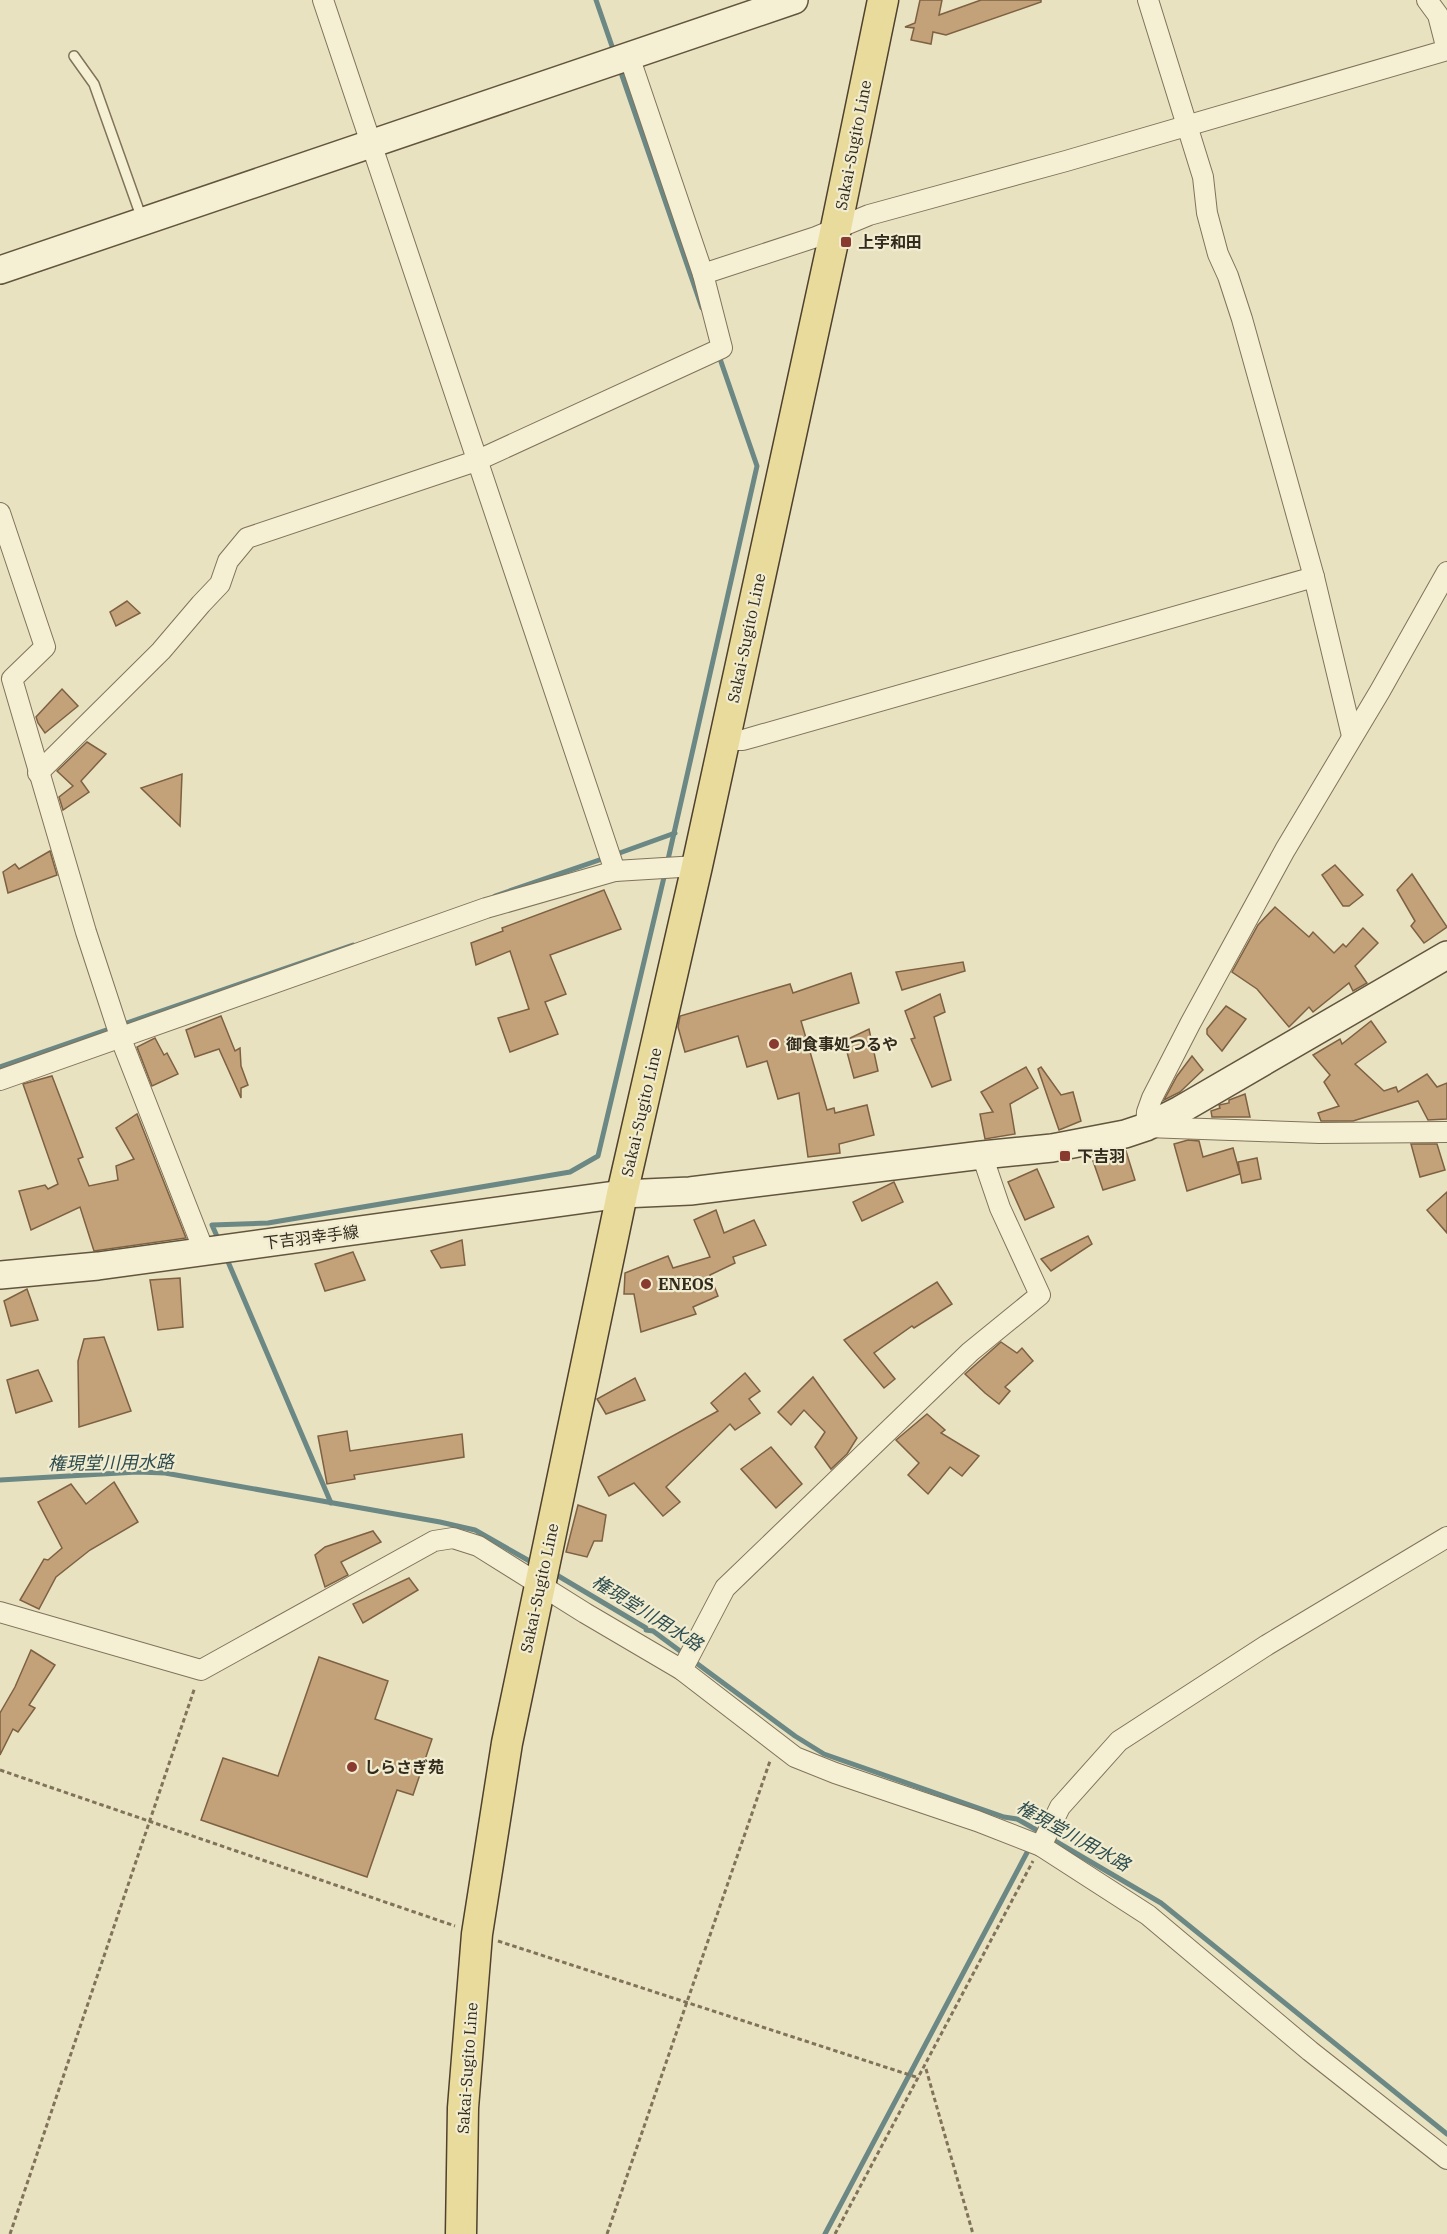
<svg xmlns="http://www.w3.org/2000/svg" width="1447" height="2234" viewBox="0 0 1447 2234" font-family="'IBM Plex Serif','Noto Sans JP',serif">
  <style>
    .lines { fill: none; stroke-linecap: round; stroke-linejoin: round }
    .stream { stroke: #6b8885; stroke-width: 5 }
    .building { fill: #c3a27a; stroke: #7d6142; stroke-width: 1.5 }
    .lane-casing { stroke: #80735a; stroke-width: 12 }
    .street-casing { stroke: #80735a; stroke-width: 22 }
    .secondary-casing { stroke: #62553d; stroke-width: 30 }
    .primary-casing { stroke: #4e412e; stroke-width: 33 }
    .path { stroke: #80735a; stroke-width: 3; stroke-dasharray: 4.5 3; stroke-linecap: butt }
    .lane { stroke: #f5efd3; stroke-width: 9 }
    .street { stroke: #f5efd3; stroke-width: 20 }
    .secondary { stroke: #f5efd3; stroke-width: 27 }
    .primary { stroke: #e9db9b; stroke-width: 30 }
    .poi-dot { fill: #893b30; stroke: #f1eccf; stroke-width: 2 }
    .labels { text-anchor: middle; stroke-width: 4.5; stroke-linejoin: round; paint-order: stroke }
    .street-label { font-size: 16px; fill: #312a1d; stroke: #f1eccf }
    .poi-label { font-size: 16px; font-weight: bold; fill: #312a1d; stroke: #f1eccf; text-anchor: start }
    .water-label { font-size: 18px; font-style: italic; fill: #2e4d50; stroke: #f1eccf }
  </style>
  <rect width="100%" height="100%" fill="#e9e2c1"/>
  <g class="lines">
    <g class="stream">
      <polyline points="596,0 614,52"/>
      <polyline points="619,67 702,308"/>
      <polyline points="614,855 675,833"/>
      <polyline points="667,864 757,466 718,353"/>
      <polyline points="495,896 605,858"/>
      <polyline points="121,1025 353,945"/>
      <polyline points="0,1067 112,1028"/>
      <polyline points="219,1241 212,1225 268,1223 570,1172 598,1156 665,873"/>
      <polyline points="226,1257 331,1503"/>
      <polyline points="0,1480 137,1472 165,1473 440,1522 475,1530 533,1563"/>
      <polyline points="555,1574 646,1628 646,1630 653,1631 795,1736 824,1754 1004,1817 1017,1819 1042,1833"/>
      <polyline points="1050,1838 1161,1903 1447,2134"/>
      <polyline points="825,2234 1031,1845"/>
    </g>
  </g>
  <g class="building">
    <polygon points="920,0 942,0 939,15 981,0 1041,0 1041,2 946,35 933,32 931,44 911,40 914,28 905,27 915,23"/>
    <polygon points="127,601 140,613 116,626 110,612"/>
    <polygon points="62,689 78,706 45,733 38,723 36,717"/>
    <polygon points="87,742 106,754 81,781 89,792 63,810 59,797 73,786 57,771"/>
    <polygon points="182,774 180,826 141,788"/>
    <polygon points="50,851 57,875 8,893 3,872 15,864 19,869"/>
    <polygon points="1335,865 1363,895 1349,906 1343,906 1322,875"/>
    <polygon points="1412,874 1447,927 1424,943 1411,926 1415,921 1397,890"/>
    <polygon points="604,890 621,929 550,955 566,994 545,1002 558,1034 510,1052 498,1018 529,1009 510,951 476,965 471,943 503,931 502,928"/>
    <polygon points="1275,907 1309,937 1313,932 1334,953 1343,944 1346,947 1363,928 1378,943 1355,966 1367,983 1353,991 1349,983 1313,1012 1309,1007 1289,1027 1257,989 1232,972 1258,925"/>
    <polygon points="963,962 965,971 902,990 896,972"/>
    <polygon points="851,973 859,1003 801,1021 827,1110 834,1108 835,1113 867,1105 874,1135 839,1144 840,1153 808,1157 799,1093 778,1099 767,1061 747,1067 738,1036 685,1052 678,1027 680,1016 790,984 793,993"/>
    <polygon points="940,994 945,1012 934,1017 951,1080 932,1087 911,1039 915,1038 905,1011"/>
    <polygon points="1226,1006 1246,1019 1222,1051 1207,1034 1207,1029"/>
    <polygon points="221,1016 235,1051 240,1048 241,1066 248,1085 241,1088 241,1098 219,1049 195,1057 186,1030"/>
    <polygon points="1371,1021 1386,1042 1355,1064 1384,1091 1396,1087 1398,1092 1427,1074 1437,1087 1447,1083 1447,1119 1428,1120 1418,1101 1353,1121 1321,1121 1318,1113 1339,1106 1324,1082 1330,1075 1313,1055 1340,1039 1342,1044"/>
    <polygon points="869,1029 878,1071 854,1078 844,1041"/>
    <polygon points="155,1038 164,1055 167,1053 178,1074 152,1086 137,1047"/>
    <polygon points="1192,1056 1203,1070 1180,1092 1164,1100 1177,1076"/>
    <polygon points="1026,1067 1038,1088 1010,1104 1015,1134 985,1139 980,1114 993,1112 981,1092"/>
    <polygon points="1041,1067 1061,1095 1073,1092 1081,1121 1059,1130 1038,1069"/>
    <polygon points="52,1076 83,1157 78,1159 89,1186 118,1180 116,1166 134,1159 116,1128 137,1114 186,1238 94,1251 80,1207 31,1230 19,1191 45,1185 48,1189 58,1184 23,1084"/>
    <polygon points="1245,1094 1250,1117 1212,1117 1211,1111 1220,1108 1219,1105 1229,1103 1229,1100"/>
    <polygon points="1188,1140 1199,1141 1203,1157 1233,1148 1240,1174 1187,1191 1174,1144"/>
    <polygon points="1411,1144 1437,1144 1445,1170 1420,1177"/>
    <polygon points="1126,1151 1135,1180 1103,1190 1093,1161"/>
    <polygon points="1257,1158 1261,1179 1242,1183 1238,1162"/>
    <polygon points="1037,1169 1054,1207 1025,1220 1008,1182"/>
    <polygon points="894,1182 903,1202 862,1221 853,1202"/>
    <polygon points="1447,1192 1447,1233 1427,1210"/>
    <polygon points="716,1210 724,1233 754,1220 766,1245 733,1257 735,1263 710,1275 718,1296 693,1307 696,1314 641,1332 634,1294 624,1294 625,1273 668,1256 673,1268 710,1257 694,1220"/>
    <polygon points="1088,1236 1092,1244 1051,1271 1041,1259"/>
    <polygon points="462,1240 465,1265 441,1268 431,1251"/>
    <polygon points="353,1252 365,1280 325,1291 315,1264"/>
    <polygon points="180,1278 183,1327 158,1330 150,1280"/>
    <polygon points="937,1282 952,1304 914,1328 912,1326 874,1353 895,1379 884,1388 844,1340"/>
    <polygon points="27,1289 38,1320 11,1326 4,1301"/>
    <polygon points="104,1337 131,1411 79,1427 78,1361 84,1339"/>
    <polygon points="1001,1342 1017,1353 1022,1348 1033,1361 1005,1387 1010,1391 999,1404 985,1393 965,1374"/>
    <polygon points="38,1370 52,1401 16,1413 7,1380"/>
    <polygon points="745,1373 760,1391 749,1399 760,1413 735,1430 730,1424 666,1487 680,1502 663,1516 634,1483 609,1496 598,1477 718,1411 711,1403"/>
    <polygon points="813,1377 857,1438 847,1454 831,1469 815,1447 825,1432 804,1410 791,1425 778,1412"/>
    <polygon points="635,1378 645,1400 606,1414 597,1399"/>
    <polygon points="927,1414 945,1430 941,1433 979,1456 962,1476 950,1467 928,1494 908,1475 919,1463 896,1440"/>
    <polygon points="347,1431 350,1451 462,1434 464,1457 354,1475 355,1479 327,1484 318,1436"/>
    <polygon points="771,1447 802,1484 776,1508 741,1469"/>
    <polygon points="114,1482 138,1522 90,1550 56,1577 39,1609 20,1600 44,1559 48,1560 62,1548 38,1502 71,1484 86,1504"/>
    <polygon points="578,1505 606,1515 602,1541 594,1541 587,1557 566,1552"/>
    <polygon points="373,1531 381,1542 341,1562 348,1575 325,1587 315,1555 325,1547"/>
    <polygon points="409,1578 418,1590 363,1623 353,1604"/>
    <polygon points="31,1650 55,1665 29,1705 35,1708 18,1732 13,1729 0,1755 0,1713 15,1687"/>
    <polygon points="319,1657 388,1681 375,1719 432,1739 413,1795 397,1790 367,1877 201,1820 223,1758 278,1776"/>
  </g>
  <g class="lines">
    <g class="lane-casing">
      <polyline id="lane" points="74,56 94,84 142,219"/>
    </g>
    <g class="street-casing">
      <g id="street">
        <polyline points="323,0 615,871"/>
        <polyline points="1148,0 1203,177 1207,213 1218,254 1228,276 1242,319 1314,577 1352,736"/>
        <polyline points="1427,0 1438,15 1447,50"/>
        <polyline points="703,274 816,237 869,215 1066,161 1447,50"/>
        <polyline points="0,513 45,647 12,679 86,932 121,1039 204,1251"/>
        <polyline points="1447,572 1380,691 1285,850 1190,1024 1152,1098 1147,1112 1146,1127 1319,1133 1447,1132"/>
        <polyline points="724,740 743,740 1314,577"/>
        <polyline points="38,773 161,651 201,604 220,584 228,561 247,538 476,461 722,348 703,274 629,56"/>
        <polyline points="0,1080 486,908 615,871 697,866"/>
        <polyline points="0,1612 201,1670 434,1541 453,1538 478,1546 585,1613 682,1670 795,1757 835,1773 977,1821 1041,1846 1148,1915 1310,2051 1447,2159"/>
        <polyline points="682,1670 725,1588 970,1352 1040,1295 1000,1208 982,1155"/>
        <polyline points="1041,1846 1060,1807 1119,1741 1267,1645 1447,1537"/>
      </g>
    </g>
    <g class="secondary-casing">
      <g id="secondary">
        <polyline points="0,270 794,0"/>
        <polyline points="0,1275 98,1266 622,1194 690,1191 982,1155 1052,1148 1125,1134 1146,1127 1180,1110 1447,955"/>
      </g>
    </g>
    <g class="primary-casing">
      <polyline id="primary" points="461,2234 463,2108 477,1934 507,1743 622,1194 697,866 836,228 883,0"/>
    </g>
    <g class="path">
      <polyline points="0,1770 455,1926"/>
      <polyline points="498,1941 919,2078"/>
      <polyline points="926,2069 973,2234"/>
      <polyline points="10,2234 195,1687"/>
      <polyline points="607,2234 770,1761"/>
      <polyline points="835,2234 1033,1861"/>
    </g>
    <use href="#lane" class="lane"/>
    <use href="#street" class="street"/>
    <use href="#secondary" class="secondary"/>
    <use href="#primary" class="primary"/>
  </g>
  <g class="poi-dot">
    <rect x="840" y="236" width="12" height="12" rx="3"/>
    <circle cx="774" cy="1044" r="6"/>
    <rect x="1059" y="1150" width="12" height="12" rx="3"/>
    <circle cx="646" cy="1284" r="6"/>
    <circle cx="352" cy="1767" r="6"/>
  </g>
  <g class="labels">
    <g class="street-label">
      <text transform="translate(853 145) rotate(-79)" y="6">Sakai-Sugito Line</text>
      <text transform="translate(746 638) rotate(-78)" y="6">Sakai-Sugito Line</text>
      <text transform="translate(641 1112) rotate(-77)" y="6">Sakai-Sugito Line</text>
      <text transform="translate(311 1237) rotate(-7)" y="6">下吉羽幸手線</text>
      <text transform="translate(539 1588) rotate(-78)" y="6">Sakai-Sugito Line</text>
      <text transform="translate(467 2068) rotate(-86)" y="6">Sakai-Sugito Line</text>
    </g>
    <g class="poi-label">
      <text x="858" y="248">上宇和田</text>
      <text x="786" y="1050">御食事処つるや</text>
      <text x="1077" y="1162">下吉羽</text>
      <text x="658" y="1290">ENEOS</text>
      <text x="364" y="1773">しらさぎ苑</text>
    </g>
    <g class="water-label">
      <text transform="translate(111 1463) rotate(-1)" y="6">権現堂川用水路</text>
      <text transform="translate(647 1613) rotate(32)" y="6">権現堂川用水路</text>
      <text transform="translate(1073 1836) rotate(29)" y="6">権現堂川用水路</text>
    </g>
  </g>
</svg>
